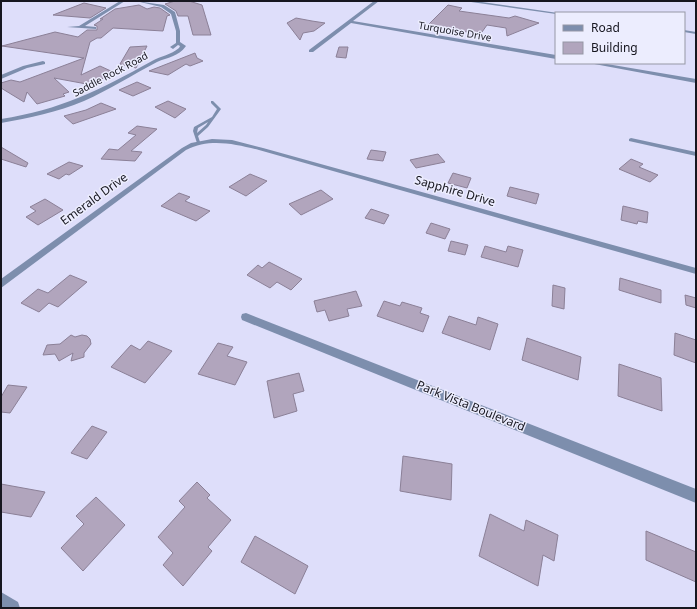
<svg xmlns="http://www.w3.org/2000/svg" width="697" height="609" viewBox="0 0 697 609" font-family="'Noto Sans',sans-serif">
  <style>
    .building { fill: #b1a5bd; stroke: #8b8097 }
    .lines { fill: none; stroke-linecap: round; stroke-linejoin: round }
    .service { fill: #7d8ead; fill-rule: evenodd }
    .minor { fill: #7d8ead; fill-rule: evenodd }
    .labels { text-anchor: middle; stroke-width: 3; stroke-linejoin: round; paint-order: stroke }
    .far-street-label { font-size: 10px; fill: #16161f; stroke: #ecedfe }
    .street-label { font-size: 12px; fill: #16161f; stroke: #ecedfe }
  </style>
  <rect width="100%" height="100%" fill="#dedefa"/>
  <g class="building">
    <polygon points="175,1 189,1 202,5 211,35 193,35 188,16 178,16 176,11 165,4"/>
    <polygon points="84,3 106,8 90,18 53,15"/>
    <polygon points="139,5 147,9 154,7 160,8 170,15 167,16 163,31 113,28 101,38 97,38 90,42 81,75 100,66 113,72 92,85 54,78 69,92 63,94 65,96 37,104 27,92 24,102 1,88 1,83 11,80 20,82 84,58 2,46 55,32 78,37 87,30 97,30 97,26 94,25 103,19 100,19 115,9"/>
    <polygon points="448,5 462,8 459,11 509,18 515,16 539,23 507,36 506,28 487,25 482,32 479,32 478,34 428,25"/>
    <polygon points="296,18 312,21 325,23 314,31 303,33 300,40 287,23"/>
    <polygon points="147,46 136,68 120,64 130,47"/>
    <polygon points="339,47 348,47 346,58 336,57"/>
    <polygon points="195,53 197,58 203,61 190,66 186,64 168,75 149,71"/>
    <polygon points="137,82 151,88 133,96 119,90"/>
    <polygon points="168,101 186,109 175,118 155,107"/>
    <polygon points="101,103 116,109 73,124 64,116 86,110"/>
    <polygon points="137,126 157,129 131,151 142,152 135,161 101,159 109,149 118,150 136,135 128,133"/>
    <polygon points="1,147 28,163 26,167 1,159"/>
    <polygon points="371,150 386,152 383,161 367,159"/>
    <polygon points="438,154 445,162 416,168 410,160"/>
    <polygon points="631,159 643,164 639,167 658,175 650,182 619,169"/>
    <polygon points="69,162 83,166 69,175 66,174 59,179 47,174"/>
    <polygon points="453,173 471,178 467,188 448,183"/>
    <polygon points="250,174 267,181 246,196 229,187"/>
    <polygon points="510,187 539,194 536,204 507,196"/>
    <polygon points="321,190 333,199 301,215 289,204"/>
    <polygon points="179,193 190,197 185,201 210,211 196,221 161,206"/>
    <polygon points="45,199 63,210 38,225 26,217 36,211 30,207"/>
    <polygon points="623,206 648,212 647,223 638,221 637,224 621,220"/>
    <polygon points="371,209 389,215 384,224 365,218"/>
    <polygon points="431,223 450,229 445,239 426,233"/>
    <polygon points="451,241 468,245 465,255 448,251"/>
    <polygon points="485,246 506,252 508,246 523,250 518,267 481,257"/>
    <polygon points="269,262 302,279 291,290 277,282 270,288 247,275 258,265 262,268"/>
    <polygon points="70,275 87,282 58,307 49,303 39,312 21,303 38,289 48,293"/>
    <polygon points="620,278 661,290 661,303 619,290"/>
    <polygon points="553,285 565,288 564,309 552,306"/>
    <polygon points="356,291 362,306 347,309 349,316 329,321 325,310 317,312 314,301"/>
    <polygon points="685,295 696,298 696,308 686,305"/>
    <polygon points="384,301 400,306 402,302 422,308 420,313 429,316 423,332 377,316"/>
    <polygon points="449,316 476,325 478,317 498,324 490,350 442,333"/>
    <polygon points="675,333 696,340 696,363 674,355"/>
    <polygon points="71,335 75,337 82,335 87,336 90,339 91,344 84,353 84,357 71,361 73,353 59,361 55,354 43,355 47,345 60,344"/>
    <polygon points="527,338 581,357 578,380 522,360"/>
    <polygon points="148,341 172,351 145,383 111,367 131,345 140,350"/>
    <polygon points="218,343 233,347 227,356 247,362 235,385 198,374"/>
    <polygon points="619,364 661,378 662,411 618,396"/>
    <polygon points="299,373 304,391 293,394 297,411 274,418 267,381"/>
    <polygon points="8,385 27,387 10,413 1,412 1,397"/>
    <polygon points="92,426 107,432 87,459 71,453"/>
    <polygon points="403,456 452,464 451,500 400,491"/>
    <polygon points="197,482 210,495 207,498 231,520 208,547 212,551 183,586 163,565 173,553 158,537 185,507 179,501"/>
    <polygon points="1,484 45,492 31,517 1,512"/>
    <polygon points="96,497 125,525 83,571 61,548 84,524 76,516"/>
    <polygon points="490,514 524,531 526,520 558,535 554,561 543,555 538,586 479,556"/>
    <polygon points="646,531 696,552 696,582 646,560"/>
    <polygon points="255,536 308,566 295,594 241,562"/>
  </g>
  <g class="lines">
    <path class="service" d="M211 101H213L221 109 208 127 198 136 200 142 197 143 193 131 194 127 212 117 217 109 211 103ZM208 122 206 125 197 133 198 128Z"/>
    <g class="minor">
      <polygon points="120,1 125,1 85,26 96,27 96,29 67,27 79,26"/>
      <path d="M136 1 164 5 175 12 180 31V42L186 46C178 57 168 57 157 62 132 75 109 90 84 101 57 112 30 118 1 123V119C60 110 100 90 152 61 161 56 171 55 179 48L180 46 178 45 173 49 170 47 176 43V31L171 14 161 7Z"/>
      <polygon points="374,1 379,1 353,21 556,55 556,59 351,23 313,52 309,52 309,50"/>
      <polygon points="464,1 475,1 558,13 556,14"/>
      <polygon points="684,30 696,32 696,34 684,32"/>
      <polygon points="43,61 45,62 45,64 27,68 1,79 1,75 23,66"/>
      <polygon points="589,63 601,63 696,79 696,83"/>
      <polygon points="631,138 696,152 696,156 629,141 629,139"/>
      <path d="M212 139 232 140 263 148 696 268V274L259 150C234 144 210 138 186 150L1 288V279L182 148 191 143Z"/>
      <polygon points="246,313 696,489 696,503 242,320 241,317 242,314"/>
      <polygon points="1,592 18,602 20,608 1,608"/>
    </g>
  </g>
  <g class="labels">
    <g class="far-street-label">
      <text transform="translate(455 31) rotate(10)" y="4">Turquoise Drive</text>
      <text transform="translate(110 74) rotate(-28)" y="4">Saddle Rock Road</text>
    </g>
    <g class="street-label">
      <text transform="translate(455 191) rotate(16)" y="4">Sapphire Drive</text>
      <text transform="translate(94 199) rotate(-36)" y="4">Emerald Drive</text>
      <text transform="translate(471 406) rotate(22)" y="4">Park Vista Boulevard</text>
    </g>
  </g>
  <rect width="697" height="609" fill="none" stroke="#16161f" stroke-width="4"/>
  <rect x="555" y="12" width="130" height="52" fill="#ecedfe" stroke="#9697a5"/>
  <rect x="563" y="25" width="20" height="6" fill="#7d8ead" stroke="#9697a5"/>
  <text x="591" y="32" font-size="12" fill="#16161f">Road</text>
  <rect x="563" y="42" width="20" height="12" fill="#b1a5bd" stroke="#9697a5"/>
  <text x="591" y="52" font-size="12" fill="#16161f">Building</text>
</svg>
